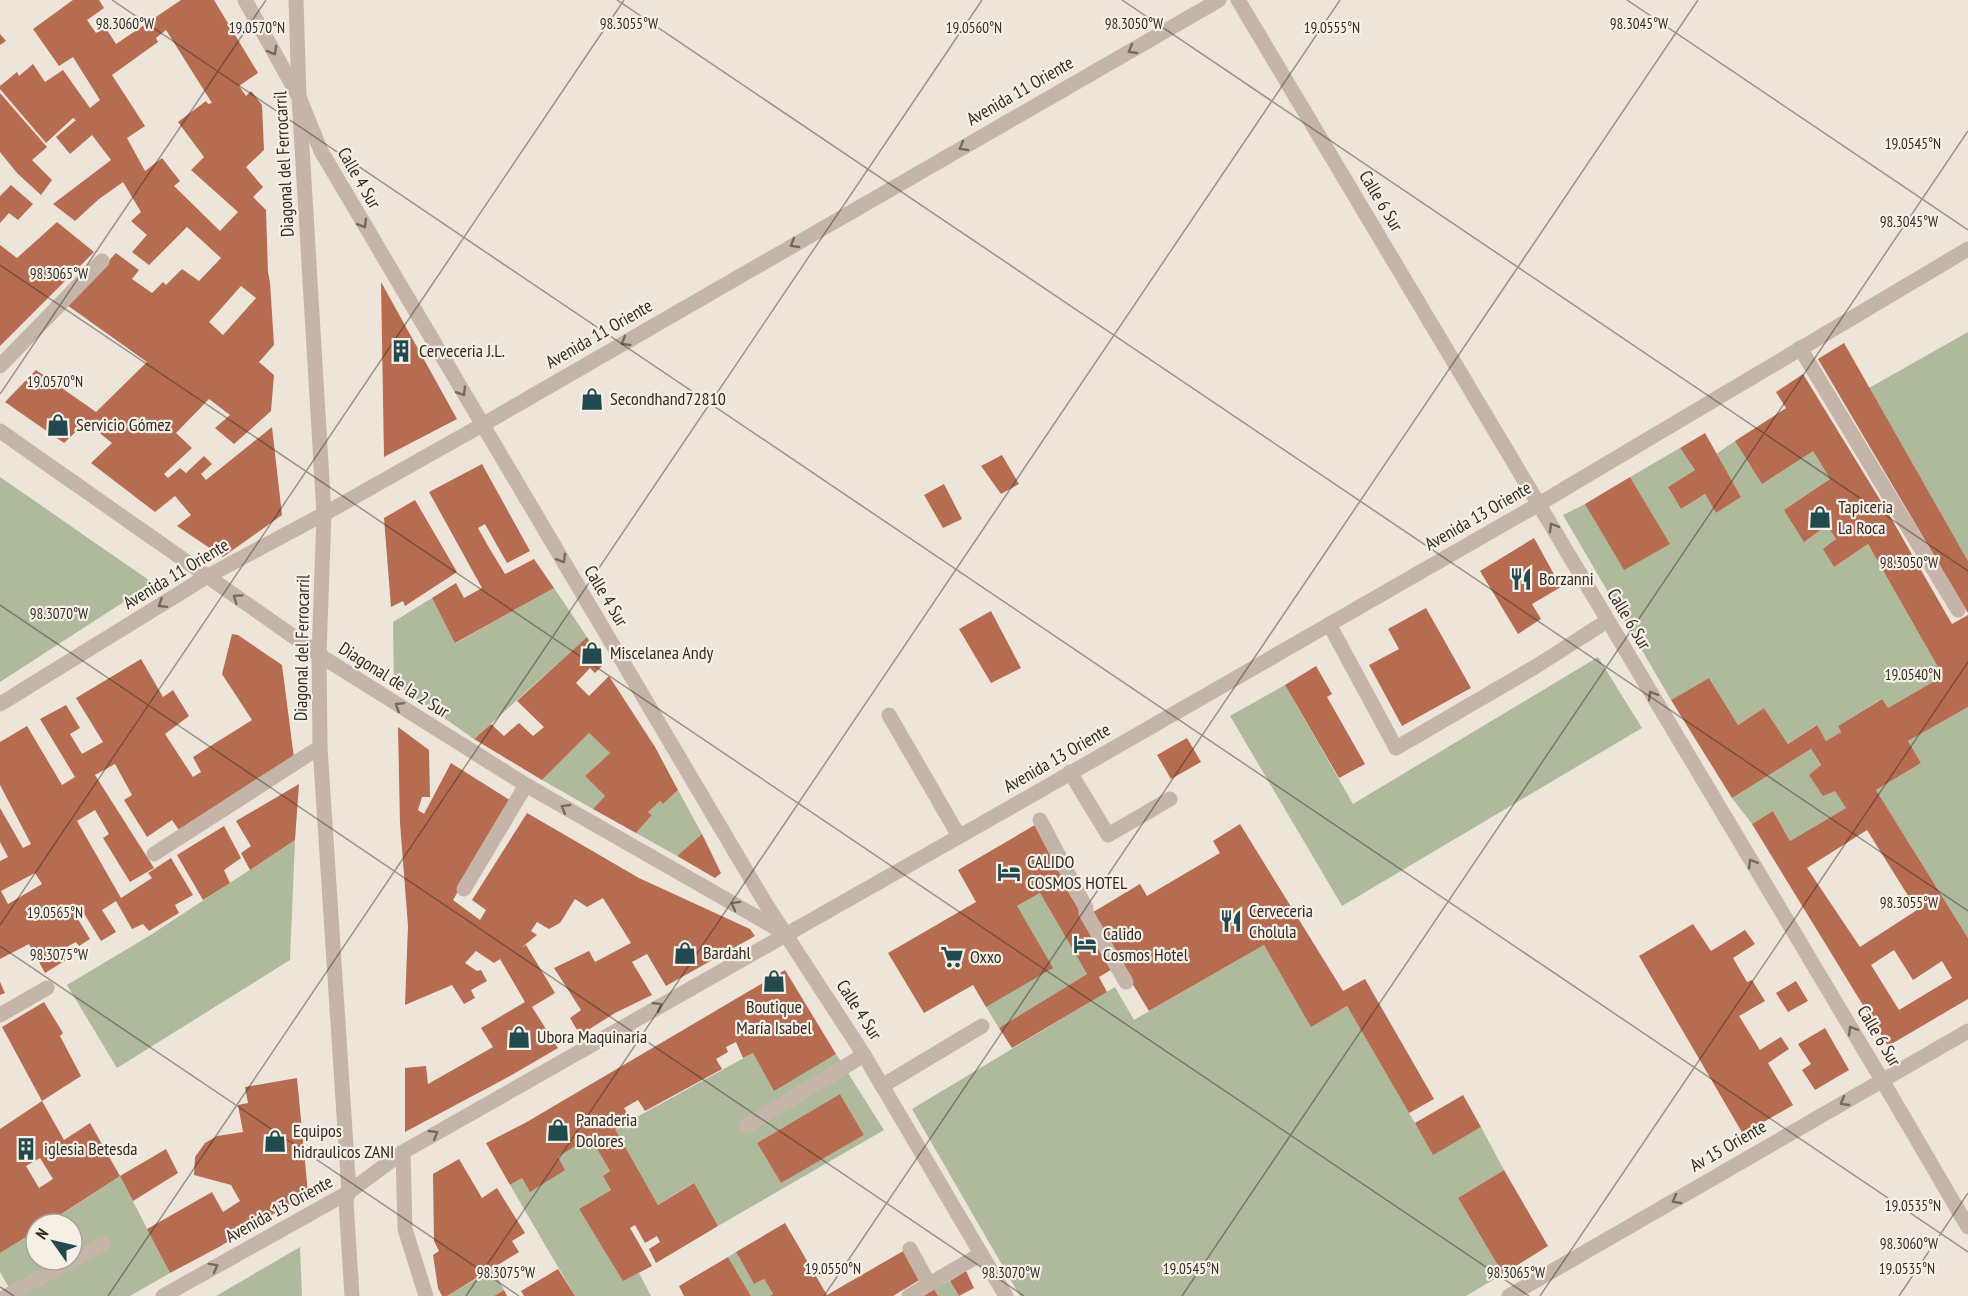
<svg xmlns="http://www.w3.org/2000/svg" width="1968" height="1296" viewBox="0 0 1968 1296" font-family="'PT Sans Narrow',sans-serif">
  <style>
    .green { fill: #afba9c; fill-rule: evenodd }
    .building { fill: #b66c50; fill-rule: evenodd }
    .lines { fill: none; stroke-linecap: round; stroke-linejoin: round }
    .minor { stroke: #c4b5a8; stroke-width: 15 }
    .oneway { stroke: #746961 }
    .ticks { fill: none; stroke: #322b27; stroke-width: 1.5; stroke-opacity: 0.45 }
    .labels { text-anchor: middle; stroke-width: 4.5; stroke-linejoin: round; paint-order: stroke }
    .street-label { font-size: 18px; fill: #322b27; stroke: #f6efe6 }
    .poi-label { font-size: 18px; fill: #322b27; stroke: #f6efe6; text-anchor: start }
    .ticks-label { font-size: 15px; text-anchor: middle; fill: #322b27; stroke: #f6efe6; stroke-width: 4.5; stroke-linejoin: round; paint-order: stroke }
  </style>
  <rect width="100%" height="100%" fill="#eee5da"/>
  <g class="green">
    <polygon points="1968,332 1968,561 1869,388"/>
    <polygon points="1735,441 1813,451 1830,479 1784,510 1827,525 1836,539 1824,550 1834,567 1868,544 1943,676 1888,708 1881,699 1838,726 1841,732 1826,741 1816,725 1788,744 1764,708 1738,725 1709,678 1671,700 1563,515 1585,504 1669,544 1630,477 1680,448 1695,470 1668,487 1681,509 1705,494 1716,513 1741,497 1716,454"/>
    <polygon points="0,477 153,583 0,682"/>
    <polygon points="554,588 587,637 474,739 394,683 393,622 432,598 456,643"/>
    <polygon points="1598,657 1642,728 1342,906 1230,716 1285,685 1353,804"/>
    <polygon points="1968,707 1968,938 1876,790 1921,763 1908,741"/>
    <polygon points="589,733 610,753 585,776 605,796 593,809 542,780"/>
    <polygon points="1811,749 1846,808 1790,841 1773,811 1752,824 1732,798"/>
    <polygon points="678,790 702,834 677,856 636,833 652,815 648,812 660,801 663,804"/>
    <polygon points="295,840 290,960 117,1068 67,985 149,936"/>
    <polygon points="1040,893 1087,974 999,1028 986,1007 1017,906"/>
    <polygon points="1264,945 1311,1026 1347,1006 1433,1154 1481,1127 1504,1170 1458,1198 1503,1274 1466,1296 1020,1296 912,1109 1115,987 1134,1020"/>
    <path d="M753 1053 774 1090 836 1054 884 1130 718 1226 693 1183 658 1205 615 1129ZM840 1094 864 1135 781 1183 757 1143Z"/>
    <polygon points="590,1137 610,1171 603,1176 611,1190 579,1209 623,1280 639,1273 651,1296 575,1296 510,1185 522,1178 530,1191 558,1157"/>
    <polygon points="120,1176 170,1273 130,1296 14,1296 0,1272 0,1253 36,1231 36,1260 72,1260 72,1224 47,1224"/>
    <polygon points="300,1247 302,1296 216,1296"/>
    <polygon points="736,1252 754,1284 764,1279 773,1294 769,1296 751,1296 728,1257"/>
    <polygon points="493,1269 504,1290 494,1296 447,1296"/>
    <polygon points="950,1281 959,1296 938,1296 934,1289"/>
  </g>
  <g class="building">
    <path d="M73 0H99L104 8 87 20 96 33 105 27 116 44 181 0H214L258 73 239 86 246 96 251 91 262 105 264 150 246 167 263 187 253 197 266 210 268 272 270 282 274 345 259 362 274 375 271 411 234 444 215 428 230 415 209 399 176 433 192 448 164 474 168 478 180 468 186 473 204 456 212 464 201 474 206 480 272 427 282 515 223 557 177 526 191 515 175 496 155 512 91 463 112 443 86 422 64 443 5 402 36 370 96 412 147 362 67 305 116 253 139 270 132 279 152 293 163 282 166 285 182 269 199 281 221 258 187 227 149 265 132 252 147 235 131 221 141 212 123 182 99 199 75 221 53 204 111 160 92 135 70 154 56 137 76 120 73 118 46 143 0 89V86L17 72 19 76 33 64 45 82 63 70 90 108 100 100 73 57 59 66 33 29ZM166 30 212 103 208 104 206 101 178 122 204 157 191 170 238 212 220 231 174 186 180 181 162 158 145 171 127 138 145 126 112 75 158 42 156 38ZM241 286 256 298 223 335 209 322Z"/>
    <polygon points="0,34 6,41 0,45"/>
    <polygon points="0,93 47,147 32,160 52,180 41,195 17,173 0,152"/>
    <polygon points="11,185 33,204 18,220 9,213 0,223 0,196"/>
    <polygon points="57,222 94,252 0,346 0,245 17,258"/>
    <polygon points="381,282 457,419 384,457"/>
    <polygon points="1844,343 1968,561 1968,613 1818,359"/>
    <path d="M1803 374 1887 511 1952 624 1968 615V707L1908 741 1921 763 1876 790 1968 938V999L1888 1046 1752 824 1773 811 1790 841 1846 808 1835 791 1823 796 1809 775 1821 765 1811 749 1732 798 1671 700 1709 678 1738 725 1764 708 1788 744 1817 725 1826 741 1841 732 1838 726 1882 699 1888 708 1943 676 1868 544 1834 567 1823 549 1836 539 1827 525 1804 542 1784 510 1830 479 1813 451 1762 484 1735 441 1786 408 1776 392ZM1867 830 1917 910 1860 947 1807 868ZM1894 950 1913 980 1942 961 1952 978 1899 1010 1871 965Z"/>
    <polygon points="1705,433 1741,497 1716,513 1705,494 1681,509 1668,487 1695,470 1680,448"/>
    <polygon points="1002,455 1019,484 1001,494 981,466"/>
    <polygon points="482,464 530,551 507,563 485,524 478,528 488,546 505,574 534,559 554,588 455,643 432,598 456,583 464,598 482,588 429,492"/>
    <polygon points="1630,477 1670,544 1624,570 1585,504"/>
    <polygon points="944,484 962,519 943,528 924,495"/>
    <polygon points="415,500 457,572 405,606 403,601 391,607 384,518"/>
    <polygon points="1534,538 1561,587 1532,604 1541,619 1518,634 1480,571"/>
    <polygon points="1426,608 1471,688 1402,726 1369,665 1399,649 1388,629"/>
    <polygon points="991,611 1021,668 991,683 959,629"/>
    <path d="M232 634 238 635 282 665 294 758 179 830 172 820 147 837 124 800 132 795 115 764 95 775 154 868 130 882 103 838 109 834 95 810 77 821 121 898 152 878 148 873 171 858 193 895 175 905 179 913 149 931 143 924 132 929 116 901 102 910 116 932 101 941 80 907 73 911 90 939 79 946 76 942 61 950 66 960 45 973 29 944 0 959V861L8 857 0 842V808L23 848 31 844 0 785V742L27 726 62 785 75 777 40 719 66 705 80 728 70 734 82 754 103 742 76 698 141 659 163 697 173 690 189 716 165 734 193 777 201 772 193 757 252 720 222 674ZM35 873 42 884 8 904 1 891Z"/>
    <polygon points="587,637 603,665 595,673 590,668 576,683 589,696 609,676 655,747 678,790 663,804 660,801 648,812 652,815 636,833 593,809 605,796 585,776 610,753 589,733 542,780 474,739 491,724 504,736 519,723 533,736 544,727 517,701"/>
    <polygon points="1316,666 1332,694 1327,697 1365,764 1339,778 1285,685"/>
    <polygon points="398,727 429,750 430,797 422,797 418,810 424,814 451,763 511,801 453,900 480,920 486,910 472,900 527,813 639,878 750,929 755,936 666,986 647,954 632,962 652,995 615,1013 580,1035 570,1018 581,1010 554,968 589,951 595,962 631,943 603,898 587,907 575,899 560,923 549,929 537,922 531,931 537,935 521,948 526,945 555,993 532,1007 558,1048 510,1076 405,1132 405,1068 426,1066 428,1084 493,1047 481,1028 525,1002 500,959 494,963 476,951 465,963 477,971 481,970 487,981 471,990 475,998 464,1004 452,985 405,1005 408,926 400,823"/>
    <polygon points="1187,738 1201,762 1171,779 1157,755"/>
    <polygon points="299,784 295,840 250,870 241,853 251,846 236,821"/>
    <polygon points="1240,824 1343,991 1365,979 1434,1099 1409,1113 1347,1006 1311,1027 1264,945 1149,1011 1090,914 1140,884 1147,896 1220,853 1213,841"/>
    <polygon points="1035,825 1063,876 1060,878 1114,968 1099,977 1107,992 1012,1048 999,1028 1087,974 1040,893 1017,906 1053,968 986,1007 973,985 924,1013 888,953 976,902 958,870"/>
    <polygon points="224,826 241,858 224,870 230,883 203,900 177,855"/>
    <polygon points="702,834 721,873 715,878 677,856"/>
    <polygon points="1693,924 1711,951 1745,930 1755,944 1733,958 1747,982 1752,980 1765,1001 1739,1016 1760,1050 1781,1037 1789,1049 1768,1063 1793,1105 1743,1134 1639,956"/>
    <polygon points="785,970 836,1054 774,1091 753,1053 743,1058 736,1042 726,1047 728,1052 716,1059 722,1069 645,1111 638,1100 624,1108 631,1120 615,1129 658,1205 694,1183 718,1226 656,1263 649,1249 660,1242 657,1236 645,1243 635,1225 630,1228 652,1266 623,1281 579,1209 611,1190 603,1176 610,1171 590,1137 558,1157 565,1170 530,1192 522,1178 510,1185 486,1143 525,1123"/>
    <polygon points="1796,981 1808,1001 1788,1012 1776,993"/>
    <polygon points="0,982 5,993 0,995"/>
    <polygon points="44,1002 63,1033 60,1036 81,1076 42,1101 2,1027"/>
    <polygon points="1825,1028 1849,1070 1815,1090 1802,1070 1811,1064 1798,1044"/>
    <polygon points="297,1078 308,1193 219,1247 170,1273 147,1229 212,1192 223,1212 240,1201 231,1185 194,1175 195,1157 205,1143 217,1136 243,1132 238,1105 248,1103 245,1087"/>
    <polygon points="840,1094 864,1135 781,1183 757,1143"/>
    <polygon points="1463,1095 1481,1127 1433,1155 1415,1123"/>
    <path d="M42 1101 64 1140 90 1123 120 1176 46 1224H36V1231L0 1253V1129ZM40 1158 53 1179 39 1188 26 1166Z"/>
    <polygon points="166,1149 178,1173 133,1201 120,1176"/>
    <polygon points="459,1159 482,1198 497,1188 525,1233 512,1241 519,1252 447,1296 442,1296 438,1288 433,1255 439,1251 434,1241 433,1174"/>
    <polygon points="1504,1170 1548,1246 1503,1274 1458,1198"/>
    <polygon points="785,1223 827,1295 905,1250 921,1279 893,1296 769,1296 773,1294 764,1279 754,1284 736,1252"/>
    <polygon points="728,1257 751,1296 684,1296 679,1286"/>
    <polygon points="558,1269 575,1296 524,1296 521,1291"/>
    <polygon points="966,1271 974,1288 959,1296 950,1281"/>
    <polygon points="934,1289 938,1296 923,1296"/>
    <polygon points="504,1290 507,1296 494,1296"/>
  </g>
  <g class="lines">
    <g class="minor">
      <polyline points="245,0 299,97 321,151 764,901 864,1055 1006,1296"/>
      <polyline points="296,0 299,97 324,514 319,655 320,747 349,1192 346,1201 352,1296"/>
      <polyline points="1238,0 1882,1080 1968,1227"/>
      <polyline points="1800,348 1958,610"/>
      <polyline points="0,366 102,261"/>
      <polyline points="0,431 324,658 526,785 783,932"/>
      <polyline points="1329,624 1396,748 1535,667 1607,621"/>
      <polyline points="0,704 206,577 324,514 482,425 1219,0"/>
      <polyline points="889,715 959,836"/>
      <polyline points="1070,772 1108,835 1170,799"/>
      <polyline points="1040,820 1086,908 1086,913 1126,982"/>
      <polyline points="154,854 320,747"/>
      <polyline points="464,889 526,785"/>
      <polyline points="0,1015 47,988"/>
      <polyline points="882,1086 982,1026"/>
      <polyline points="746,1126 864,1055"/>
      <polyline points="403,1152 405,1229 426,1296"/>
      <polyline points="910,1249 929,1284"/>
      <polyline points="6,1296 103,1244"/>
      <polyline points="163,1296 349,1192 403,1152 1027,798 1539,504 1968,249"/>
      <polyline points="909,1296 981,1254"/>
      <polyline points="1509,1296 1968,1031"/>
    </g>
  </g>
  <defs><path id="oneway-chevron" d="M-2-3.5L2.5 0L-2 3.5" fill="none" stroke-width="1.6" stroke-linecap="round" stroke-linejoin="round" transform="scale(1.5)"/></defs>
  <g class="oneway">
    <use href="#oneway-chevron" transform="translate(1132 50) rotate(150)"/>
    <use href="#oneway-chevron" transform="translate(273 51) rotate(61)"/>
    <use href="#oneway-chevron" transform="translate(963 147) rotate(150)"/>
    <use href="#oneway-chevron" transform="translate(363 224) rotate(59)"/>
    <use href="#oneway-chevron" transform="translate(794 244) rotate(150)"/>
    <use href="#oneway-chevron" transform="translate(625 342) rotate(150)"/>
    <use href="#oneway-chevron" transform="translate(462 392) rotate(59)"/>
    <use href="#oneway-chevron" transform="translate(1553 527) rotate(-120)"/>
    <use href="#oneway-chevron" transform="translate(562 559) rotate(59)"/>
    <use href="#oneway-chevron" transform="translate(237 598) rotate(-145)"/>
    <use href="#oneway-chevron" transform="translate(162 604) rotate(148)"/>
    <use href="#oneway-chevron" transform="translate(1652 695) rotate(-121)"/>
    <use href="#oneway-chevron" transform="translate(399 706) rotate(-148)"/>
    <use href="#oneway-chevron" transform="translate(565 808) rotate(-150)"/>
    <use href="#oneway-chevron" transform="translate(1752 863) rotate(-121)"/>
    <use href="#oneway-chevron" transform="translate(735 905) rotate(-151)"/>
    <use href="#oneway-chevron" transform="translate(658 1006) rotate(-30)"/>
    <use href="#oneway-chevron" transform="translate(1852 1030) rotate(-121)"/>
    <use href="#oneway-chevron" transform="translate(1844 1102) rotate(150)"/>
    <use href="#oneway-chevron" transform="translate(434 1134) rotate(-30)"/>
    <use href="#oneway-chevron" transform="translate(1676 1200) rotate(150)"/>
    <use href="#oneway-chevron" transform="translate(214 1267) rotate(-29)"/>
  </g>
  <path class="ticks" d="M112 0 1968 1252M617 0 1968 911M1122 0 1968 571M1627 0 1968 230M0 265 1529 1296M0 394 266 0M0 605 1024 1296M0 925 624 0M0 946 519 1296M0 1287 14 1296M108 1296 982 0M466 1296 1340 0M824 1296 1698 0M1182 1296 1968 131M1540 1296 1968 662M1899 1296 1968 1193"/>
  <defs>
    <g id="building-bare" transform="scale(1.8)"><path d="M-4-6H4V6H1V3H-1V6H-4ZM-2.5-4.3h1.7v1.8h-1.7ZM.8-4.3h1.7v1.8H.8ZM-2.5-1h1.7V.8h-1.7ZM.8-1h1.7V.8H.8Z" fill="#22494e" stroke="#f6efe6" stroke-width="2.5" paint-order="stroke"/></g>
    <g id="shop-bare" transform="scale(1.8)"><path d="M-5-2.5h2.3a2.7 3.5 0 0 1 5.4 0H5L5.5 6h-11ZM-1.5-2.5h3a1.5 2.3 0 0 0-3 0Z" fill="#22494e" stroke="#f6efe6" stroke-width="2.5" paint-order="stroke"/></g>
    <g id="restaurant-bare" transform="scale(1.8)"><path d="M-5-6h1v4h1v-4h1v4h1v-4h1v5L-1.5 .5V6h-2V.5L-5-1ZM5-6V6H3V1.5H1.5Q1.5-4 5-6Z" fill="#22494e" stroke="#f6efe6" stroke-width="2.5" paint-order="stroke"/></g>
    <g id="hotel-bare" transform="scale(1.8)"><path d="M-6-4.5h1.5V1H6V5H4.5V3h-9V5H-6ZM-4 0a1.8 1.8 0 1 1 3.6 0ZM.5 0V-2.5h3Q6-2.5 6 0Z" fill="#22494e" stroke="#f6efe6" stroke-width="2.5" paint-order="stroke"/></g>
    <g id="supermarket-bare" transform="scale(1.8)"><path d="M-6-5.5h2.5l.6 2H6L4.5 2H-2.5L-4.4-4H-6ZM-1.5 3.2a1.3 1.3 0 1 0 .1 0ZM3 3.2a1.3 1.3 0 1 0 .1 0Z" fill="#22494e" stroke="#f6efe6" stroke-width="2.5" paint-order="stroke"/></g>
  </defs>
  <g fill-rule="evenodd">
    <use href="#building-bare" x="401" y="351"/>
    <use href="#shop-bare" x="592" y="399"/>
    <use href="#shop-bare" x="58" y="425"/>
    <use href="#shop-bare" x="1820" y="517"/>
    <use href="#restaurant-bare" x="1521" y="579"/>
    <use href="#shop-bare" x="592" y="653"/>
    <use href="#hotel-bare" x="1009" y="872"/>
    <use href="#restaurant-bare" x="1231" y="921"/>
    <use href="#hotel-bare" x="1085" y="944"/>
    <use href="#shop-bare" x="685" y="953"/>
    <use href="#supermarket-bare" x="952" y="957"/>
    <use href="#shop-bare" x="774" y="981"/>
    <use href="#shop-bare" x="519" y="1037"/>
    <use href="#shop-bare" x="558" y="1130"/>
    <use href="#shop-bare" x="275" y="1141"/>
    <use href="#building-bare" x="26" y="1149"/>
  </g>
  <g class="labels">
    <g class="street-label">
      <text transform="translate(1020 91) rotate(-30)" y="6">Avenida 11 Oriente</text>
      <text transform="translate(284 164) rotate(-93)" y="6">Diagonal del Ferrocarril</text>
      <text transform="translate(359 178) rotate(60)" y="6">Calle 4 Sur</text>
      <text transform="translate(1381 201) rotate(59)" y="6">Calle 6 Sur</text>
      <text transform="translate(599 334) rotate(-30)" y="6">Avenida 11 Oriente</text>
      <text transform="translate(1478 516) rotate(-30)" y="6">Avenida 13 Oriente</text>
      <text transform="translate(176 574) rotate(-31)" y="6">Avenida 11 Oriente</text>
      <text transform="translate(606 596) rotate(59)" y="6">Calle 4 Sur</text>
      <text transform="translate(1629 619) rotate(59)" y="6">Calle 6 Sur</text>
      <text transform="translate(302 648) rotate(-89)" y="6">Diagonal del Ferrocarril</text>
      <text transform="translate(394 680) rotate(32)" y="6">Diagonal de la 2 Sur</text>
      <text transform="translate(1057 758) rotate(-30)" y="6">Avenida 13 Oriente</text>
      <text transform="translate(859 1010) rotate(57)" y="6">Calle 4 Sur</text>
      <text transform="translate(1879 1036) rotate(59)" y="6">Calle 6 Sur</text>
      <text transform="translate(1728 1146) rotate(-30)" y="6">Av 15 Oriente</text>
      <text transform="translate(279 1209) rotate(-29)" y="6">Avenida 13 Oriente</text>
    </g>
    <g class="poi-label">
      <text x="419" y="357">Cerveceria J.L.</text>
      <text x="610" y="405">Secondhand72810</text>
      <text x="76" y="431">Servicio Gómez</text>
      <text x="1838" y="513">Tapiceria<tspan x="1838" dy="21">La Roca</tspan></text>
      <text x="1539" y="585">Borzanni</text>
      <text x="610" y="659">Miscelanea Andy</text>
      <text x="1027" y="868">CALIDO<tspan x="1027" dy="21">COSMOS HOTEL</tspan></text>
      <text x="1249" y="917">Cerveceria<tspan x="1249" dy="21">Cholula</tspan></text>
      <text x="1103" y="940">Calido<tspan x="1103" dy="21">Cosmos Hotel</tspan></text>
      <text x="703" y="959">Bardahl</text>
      <text x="970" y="963">Oxxo</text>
      <text x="774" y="1013" text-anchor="middle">Boutique<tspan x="774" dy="21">María Isabel</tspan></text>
      <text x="537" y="1043">Ubora Maquinaria</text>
      <text x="576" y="1126">Panaderia<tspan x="576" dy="21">Dolores</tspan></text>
      <text x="293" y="1137">Equipos<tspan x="293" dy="21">hidraulicos ZANI</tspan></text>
      <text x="44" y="1155">iglesia Betesda</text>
    </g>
  </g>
  <g class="ticks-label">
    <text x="125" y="29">98.3060°W</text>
    <text x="629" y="29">98.3055°W</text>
    <text x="1134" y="29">98.3050°W</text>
    <text x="1639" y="29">98.3045°W</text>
    <text x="257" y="33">19.0570°N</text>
    <text x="974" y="33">19.0560°N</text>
    <text x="1332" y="33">19.0555°N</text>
    <text x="1913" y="149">19.0545°N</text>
    <text x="1909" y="227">98.3045°W</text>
    <text x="59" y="279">98.3065°W</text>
    <text x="55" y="387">19.0570°N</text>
    <text x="1909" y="568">98.3050°W</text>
    <text x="59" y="619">98.3070°W</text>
    <text x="1913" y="680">19.0540°N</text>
    <text x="1909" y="908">98.3055°W</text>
    <text x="55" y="918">19.0565°N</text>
    <text x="59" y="960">98.3075°W</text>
    <text x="1913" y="1211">19.0535°N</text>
    <text x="1909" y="1249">98.3060°W</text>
    <text x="833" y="1274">19.0550°N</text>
    <text x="1191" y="1274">19.0545°N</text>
    <text x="1907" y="1274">19.0535°N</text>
    <text x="506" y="1278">98.3075°W</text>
    <text x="1011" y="1278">98.3070°W</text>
    <text x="1516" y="1278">98.3065°W</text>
  </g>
  <g transform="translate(54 1242) rotate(304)"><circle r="28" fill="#f6efe6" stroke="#a8a19a" stroke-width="1.5"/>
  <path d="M0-4.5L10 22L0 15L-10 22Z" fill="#22494e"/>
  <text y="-9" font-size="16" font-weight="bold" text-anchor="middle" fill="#322b27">N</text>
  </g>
</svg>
